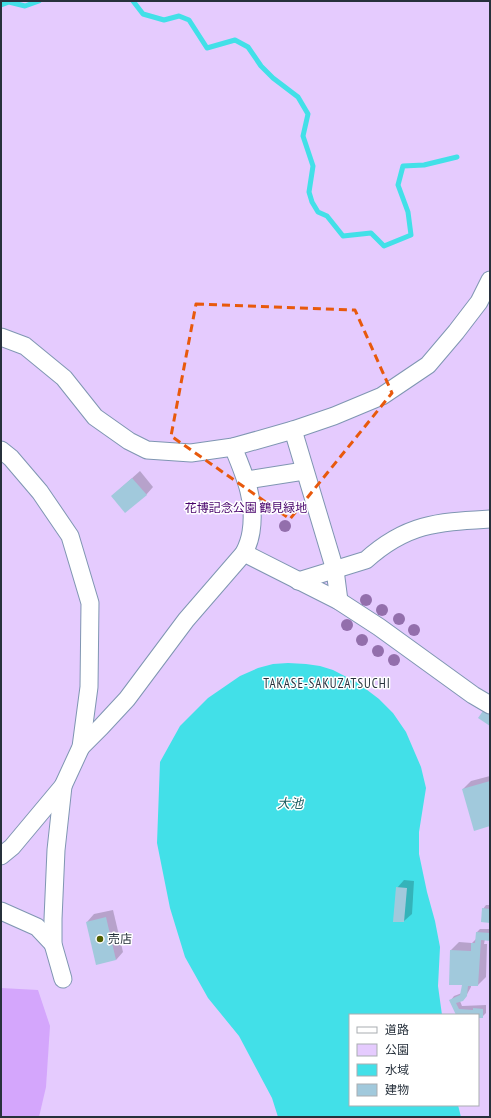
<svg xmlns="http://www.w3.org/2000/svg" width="491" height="1118" viewBox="0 0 491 1118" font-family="'PT Sans Narrow','Noto Sans JP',sans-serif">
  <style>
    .green { fill: #e5cbfe; fill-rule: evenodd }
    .forest { fill: #d4a6fc }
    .water { fill: #42e0e8 }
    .shadow { fill: #0003 }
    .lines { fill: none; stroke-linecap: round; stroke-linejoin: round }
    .stream { stroke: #42e0e8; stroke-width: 5 }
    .building { fill: #a1c9dc }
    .minor-casing { stroke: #7f96b2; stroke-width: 19 }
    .minor { stroke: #fff; stroke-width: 17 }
    .tree { fill: #936fac }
    .marked { fill: none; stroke: #e8590c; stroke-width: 3; stroke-dasharray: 8 5; stroke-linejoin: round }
    .poi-dot { fill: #516001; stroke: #fff; stroke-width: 1.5 }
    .labels { text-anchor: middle; stroke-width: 3; stroke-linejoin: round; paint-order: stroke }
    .park-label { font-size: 12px; fill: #47026b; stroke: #fff }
    .poi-label { font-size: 12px; fill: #27313c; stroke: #fff; text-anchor: start }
    .neighbourhood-label { font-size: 13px; letter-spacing: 1px; fill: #27313c; stroke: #fff }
    .water-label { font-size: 13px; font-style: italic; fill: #215f62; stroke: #fff }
  </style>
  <rect width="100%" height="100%" fill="#f0f5fc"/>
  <path class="green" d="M1 1H490V1117H1ZM350 1015H478V1105H350Z"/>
  <polygon class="forest" points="1,988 38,990 50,1026 46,1087 39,1117 1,1117"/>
  <polygon class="water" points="288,663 306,664 320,666 333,670 358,683 379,699 393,713 406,732 421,767 426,788 419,832 419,854 427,892 435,921 440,947 438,986 442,1015 350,1015 350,1105 458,1105 461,1117 278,1117 272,1098 239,1036 208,998 185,957 170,908 157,843 160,762 180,726 208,698 240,676 258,668 273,664"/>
  <g class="shadow">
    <polygon points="140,471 153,487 146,495 112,496"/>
    <polygon points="490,776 490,825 463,789 471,781"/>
    <polygon points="404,880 414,881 412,914 404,921 397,888"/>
    <polygon points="486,905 490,905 490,922 483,909"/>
    <polygon points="113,910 123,952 116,960 87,922 94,914"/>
    <polygon points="480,929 490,929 490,940 485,939 484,944 487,944 486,977 478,985 471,985 471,987 466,996 460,1001 462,1006 486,1005 486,1013 482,1017 478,1017 478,1015 457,1014 451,1000 454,996 462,993 463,986 451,950 459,942 472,943 476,939 477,932"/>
  </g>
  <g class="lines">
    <g class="stream">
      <polyline points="133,1 143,14 164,20 179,16 189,20 207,48 235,40 248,47 261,66 273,78 298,97 308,114 303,136 313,166 309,192 312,202 318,212 327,216 343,236 371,233 384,246 411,235 408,212 398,185 403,166 424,165 457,157"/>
      <polyline points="1,5 9,2 25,6 39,1"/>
    </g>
  </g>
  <g class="building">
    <polygon points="132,478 147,495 125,513 111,496"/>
    <polygon points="490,701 490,726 478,718"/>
    <polygon points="490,781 490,826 474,831 462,789"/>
    <polygon points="396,887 407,888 404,922 393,922"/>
    <polygon points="482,908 490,909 490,923 481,922"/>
    <polygon points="106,917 116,960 96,965 86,922"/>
    <polygon points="476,932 490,933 490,941 481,940 478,986 468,986 467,996 463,1001 456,1003 459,1009 473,1010 473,1008 483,1009 483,1018 478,1018 478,1015 456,1015 449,1000 460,995 462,985 449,985 450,950 471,951 471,943 475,943"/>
  </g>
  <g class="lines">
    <g class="minor-casing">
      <g id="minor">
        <polyline points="1,337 25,346 64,378 95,417 129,441 147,450 191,453 233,447 293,430 334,416 382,396 428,365 456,332 479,302 490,280"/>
        <polyline points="293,430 335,570 339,601"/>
        <path d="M233 447C245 476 256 501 251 532 250 539 247 547 244 553"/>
        <polyline points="1,450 11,458 40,492 70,536 90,603 89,687 81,747 63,786 12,847 1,856"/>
        <polyline points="247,480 304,471"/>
        <path d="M298 581 366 560C407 523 438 522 490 519"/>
        <polyline points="81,747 101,727 127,699 186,620 244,553 339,601 379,627 473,695 490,705"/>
        <polyline points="1,911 37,927 53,944"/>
        <polyline points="63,979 53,944 53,919 56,850 63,786"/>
      </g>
    </g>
    <use href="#minor" class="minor"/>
  </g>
  <g class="tree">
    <circle cx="285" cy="526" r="6"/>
    <circle cx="366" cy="600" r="6"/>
    <circle cx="382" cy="610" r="6"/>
    <circle cx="399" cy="619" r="6"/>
    <circle cx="347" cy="625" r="6"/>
    <circle cx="414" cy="630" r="6"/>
    <circle cx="362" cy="640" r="6"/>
    <circle cx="378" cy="651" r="6"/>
    <circle cx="394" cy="660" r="6"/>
  </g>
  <path class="marked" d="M196 304 355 310 392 393 290 519 171 436Z"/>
  <circle class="poi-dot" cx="100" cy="939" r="4"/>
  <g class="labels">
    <g class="park-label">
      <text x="246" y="512">花博記念公園 鶴見緑地</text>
    </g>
    <g class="poi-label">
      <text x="108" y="943">売店</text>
    </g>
    <g class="neighbourhood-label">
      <text x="327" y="688">TAKASE-SAKUZATSUCHI</text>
    </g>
    <g class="water-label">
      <text x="290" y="808">大池</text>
    </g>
  </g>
  <rect width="491" height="1118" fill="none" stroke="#27313c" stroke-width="4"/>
  <rect x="349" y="1014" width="130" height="92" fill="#ffffff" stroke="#a9adb1"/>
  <rect x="357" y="1027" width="20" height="6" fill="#ffffff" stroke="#a9adb1"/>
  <text x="385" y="1034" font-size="12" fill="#27313c">道路</text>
  <rect x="357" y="1044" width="20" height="12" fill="#e5cbfe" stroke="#a9adb1"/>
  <text x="385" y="1054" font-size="12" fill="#27313c">公園</text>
  <rect x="357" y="1064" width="20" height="12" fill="#42e0e8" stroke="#a9adb1"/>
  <text x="385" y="1074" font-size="12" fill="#27313c">水域</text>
  <rect x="357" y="1084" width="20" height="12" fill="#a1c9dc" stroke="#a9adb1"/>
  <text x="385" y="1094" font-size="12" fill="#27313c">建物</text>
</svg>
